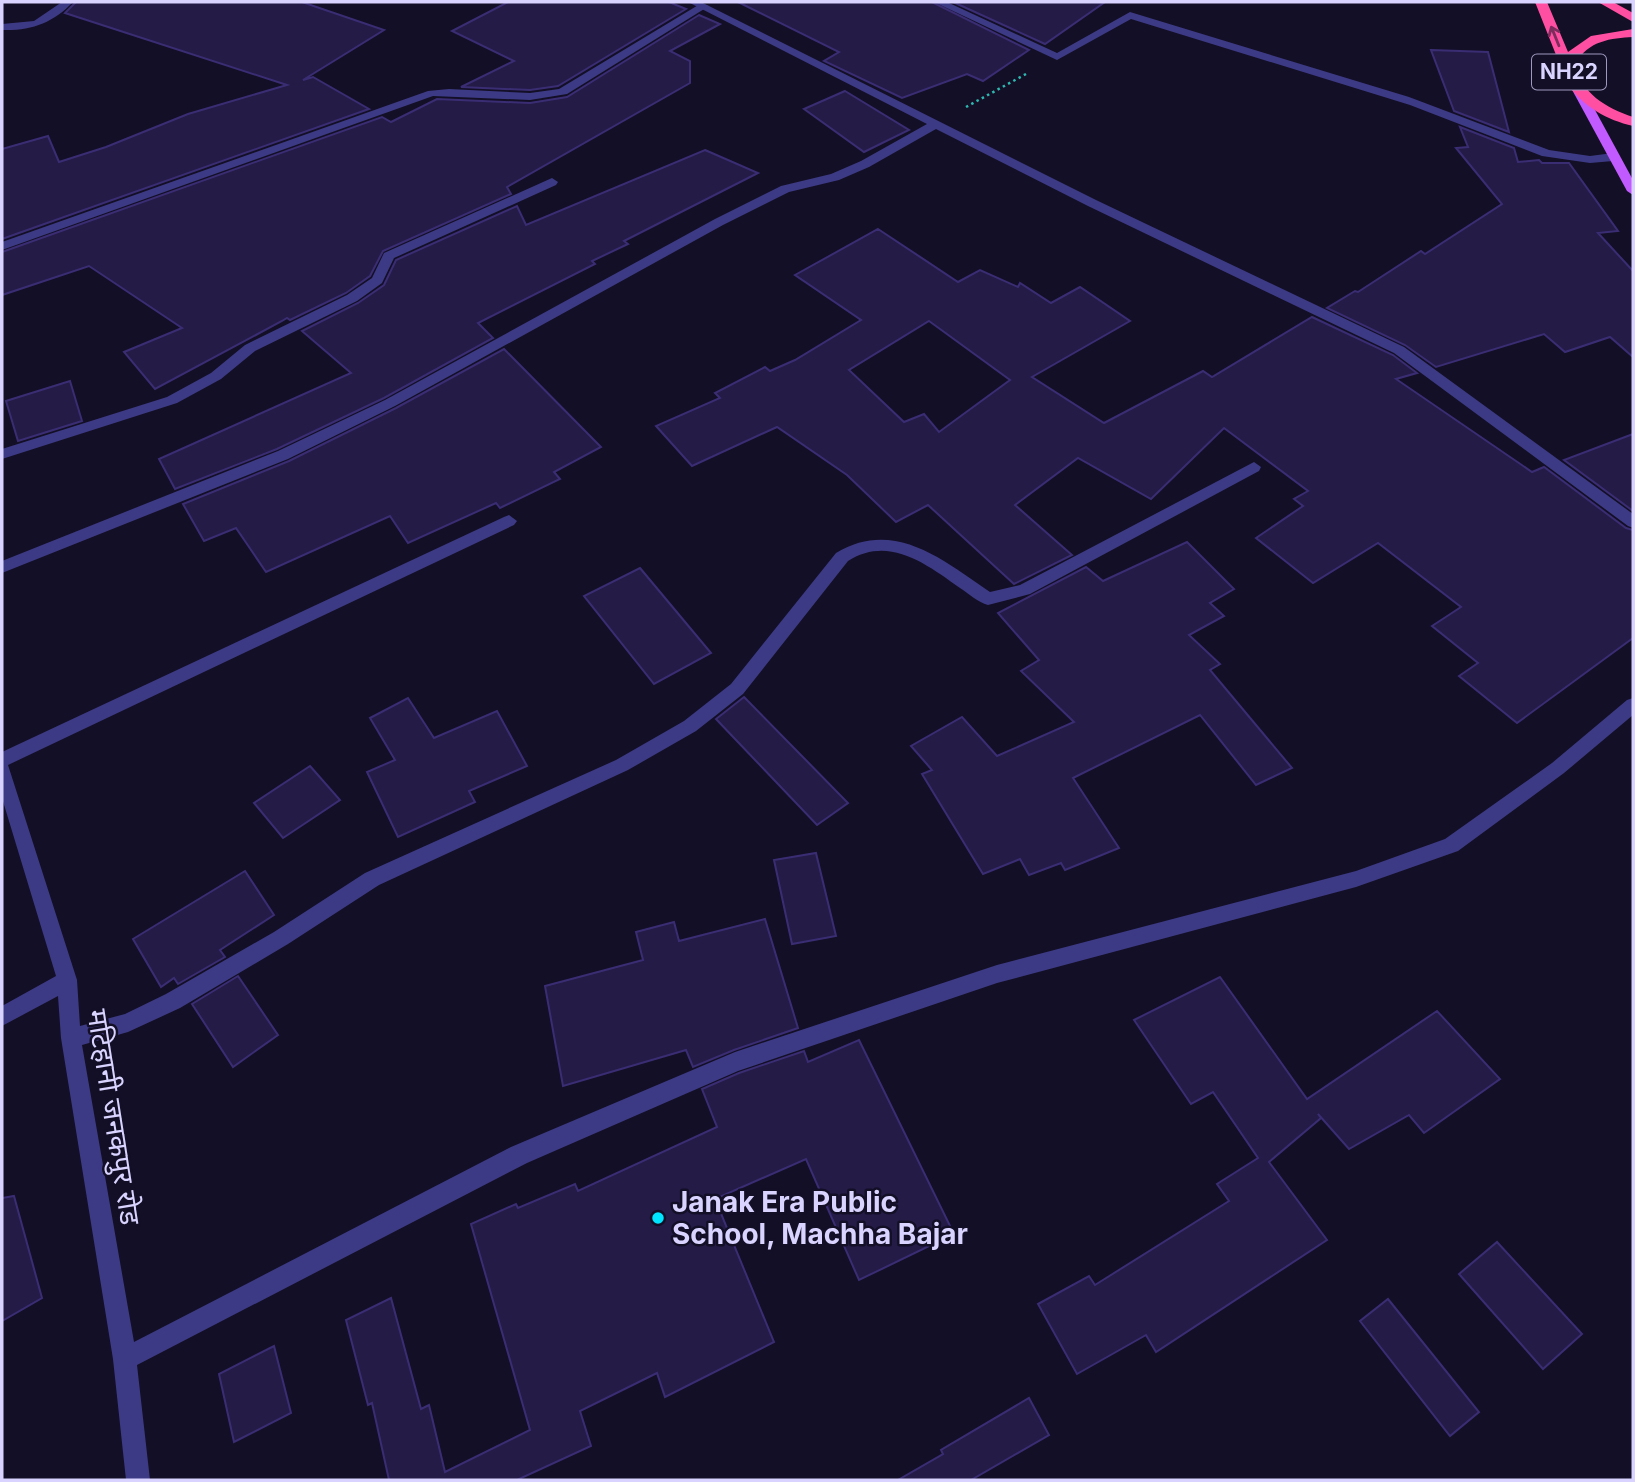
<svg xmlns="http://www.w3.org/2000/svg" width="1635" height="1482" viewBox="0 0 1635 1482" font-family="Inter,'Noto Sans Devanagari',sans-serif">
  <style>
    .building { fill: #241b47; stroke: #3b2d73; stroke-width: 2; fill-rule: evenodd }
    .lines { fill: none; stroke-linecap: round; stroke-linejoin: round }
    .path { stroke: #2fb8b0; stroke-width: 2.5; stroke-dasharray: 2.5 3.5; stroke-linecap: butt }
    .lane { fill: #3d3a85; fill-rule: evenodd }
    .street { fill: #3d3a85; fill-rule: evenodd }
    .primary { fill: #c25bff; fill-rule: evenodd }
    .highway { fill: #ff4fa3; fill-rule: evenodd }
    .oneway { stroke: #7d2c5e }
    .poi-dot { fill: #00e5ff; stroke: #130f26; stroke-width: 2.5 }
    .labels { text-anchor: middle; stroke-width: 5; stroke-linejoin: round; paint-order: stroke }
    .shield { fill: #130f26; stroke: #9e99be; stroke-width: 2 }
    .shield-label { font-size: 21px; font-weight: bold; fill: #d9d4ff }
    .near-street-label { font-size: 28px; fill: #d9d4ff; stroke: #130f26 }
    .near-poi-label { font-size: 28px; font-weight: bold; fill: #d9d4ff; stroke: #130f26; text-anchor: start }
  </style>
  <rect width="100%" height="100%" fill="#130f26"/>
  <g class="building">
    <polygon points="76,2 302,2 384,30 303,80 313,77 369,109 2,239 2,149 48,136 59,162 106,147 188,114 287,85 65,13"/>
    <polygon points="508,2 669,2 686,9 558,86 530,90 461,87 514,61 452,31"/>
    <polygon points="738,2 932,2 1029,50 983,81 967,74 902,98 824,61 839,52"/>
    <polygon points="953,2 1105,2 1045,44"/>
    <polygon points="699,15 720,24 670,51 690,61 690,83 507,187 511,194 383,251 370,276 346,293 290,320 287,318 282,321 155,389 124,352 182,328 89,266 2,295 2,252 382,117 391,122 437,99 530,103 567,97"/>
    <polygon points="1431,50 1488,52 1509,132 1454,111"/>
    <polygon points="845,91 909,130 864,152 804,109"/>
    <polygon points="1460,127 1514,148 1518,162 1539,160 1542,163 1569,163 1618,231 1598,233 1633,271 1633,357 1610,337 1565,352 1544,334 1436,367 1405,345 1327,308 1355,291 1358,292 1421,251 1425,254 1502,204 1456,148 1468,147"/>
    <polygon points="705,150 758,173 624,241 628,244 592,261 595,264 478,323 493,338 384,398 277,449 175,489 159,459 351,373 302,331 358,303 384,285 396,260 517,206 526,225"/>
    <path d="M878 229 958 282 980 270 1018 287 1020 283 1051 303 1080 287 1130 321 1032 377 1104 423 1203 371 1212 377 1312 317 1393 355 1417 373 1396 379 1532 472 1544 467 1626 528 1633 530V638L1517 723 1459 676 1478 663 1432 626 1461 607 1378 543 1313 583 1256 538 1303 506 1294 499 1308 491 1224 428 1151 499 1078 458 1015 505 1072 555 1014 584 928 505 896 522 847 475 777 427 692 466 656 426 720 398 715 393 765 367 770 371 795 360 861 320 795 275ZM929 321 1010 380 939 432 924 414 904 422 849 370Z"/>
    <polygon points="504,349 601,447 554,472 560,479 500,508 496,503 408,543 390,516 266,572 236,528 204,541 183,504 289,461 396,408"/>
    <polygon points="70,381 82,421 18,441 6,401"/>
    <polygon points="1633,434 1633,511 1564,460"/>
    <polygon points="1187,542 1234,589 1210,603 1224,616 1189,635 1220,664 1210,670 1292,768 1256,785 1200,715 1073,778 1119,848 1065,870 1061,863 1029,875 1020,859 983,874 922,774 932,770 911,746 962,717 997,756 1074,722 1021,671 1039,660 998,613 1086,567 1103,581"/>
    <polygon points="640,568 711,653 654,684 584,596"/>
    <polygon points="744,697 848,803 817,825 716,719"/>
    <polygon points="408,698 434,738 497,711 527,766 469,791 475,802 398,837 367,772 395,760 370,718"/>
    <polygon points="310,766 340,800 283,838 254,803"/>
    <polygon points="816,853 836,936 792,944 774,860"/>
    <polygon points="245,871 274,915 220,950 225,957 178,984 174,978 161,987 133,939"/>
    <polygon points="765,919 798,1028 734,1050 693,1067 686,1050 563,1086 545,986 643,960 636,932 674,922 679,941"/>
    <polygon points="238,976 278,1035 233,1067 192,1004"/>
    <polygon points="1220,977 1307,1099 1437,1011 1500,1079 1424,1133 1409,1115 1349,1149 1318,1114 1321,1118 1269,1162 1327,1240 1156,1352 1146,1335 1077,1374 1038,1304 1089,1276 1095,1285 1229,1201 1217,1184 1258,1158 1213,1092 1191,1104 1134,1020"/>
    <polygon points="859,1040 954,1234 859,1280 806,1159 715,1199 774,1342 665,1397 657,1373 580,1411 591,1446 517,1480 389,1480 372,1403 368,1405 346,1320 391,1298 421,1409 429,1405 445,1472 530,1430 471,1224 516,1204 518,1208 575,1184 578,1191 717,1127 702,1089 739,1073 804,1051 808,1062"/>
    <polygon points="14,1196 42,1298 2,1321 2,1198"/>
    <polygon points="1497,1242 1582,1334 1543,1369 1459,1274"/>
    <polygon points="1388,1299 1479,1412 1450,1436 1360,1321"/>
    <polygon points="274,1346 291,1413 234,1442 219,1374"/>
    <polygon points="1029,1398 1049,1435 971,1480 898,1480 943,1454 941,1450"/>
  </g>
  <g class="lines">
    <polyline class="path" points="966,107 1026,74"/>
    <g class="lane">
      <polygon points="934,2 947,2 1057,53 1130,12 1409,97 1549,150 1590,156 1613,153 1619,157 1613,161 1590,163 1542,156 1410,105 1131,19 1057,60"/>
      <polygon points="700,4 709,6 567,94 530,100 433,96 2,250 2,242 428,91 449,89 530,93 559,89"/>
    </g>
    <g class="street">
      <path d="M62 2H73C53 23 31 31 2 30V24L34 21Z"/>
      <polygon points="688,2 701,2 1096,200 1404,347 1633,514 1633,528 1628,526 1394,353 1088,206 936,129 869,167 839,180 789,192 723,225 395,406 288,459 2,573 2,561 278,451 385,400 715,219 781,186 831,174 861,161 927,124"/>
      <polygon points="552,178 558,182 556,185 394,258 382,283 357,301 255,351 221,379 177,403 2,459 2,449 167,397 211,373 245,345 347,295 372,278 384,253"/>
      <path d="M1254 462 1261 467 1259 471 1030 594 988 605C978 602 969 594 960 588 926 564 889 535 848 561L743 694 696 731 628 770 379 885 288 944 180 1008 128 1032 82 1045 134 1342 511 1147 735 1052 997 965 1356 871 1445 839 1552 763 1627 700 1633 698V715L1564 773 1458 851 1356 887 997 983 738 1071 527 1163 137 1365 150 1480H126L113 1359 61 1038 58 996 2 1026V1006L56 976 2 798V752L504 517 509 515 517 521 514 525 8 765 77 980 80 1026 125 1014 166 994 274 932 365 873 616 760 684 721 731 684 836 553C894 518 943 560 990 592L1020 585Z"/>
    </g>
    <polygon class="primary" points="1576,83 1582,86 1633,180 1633,195 1627,191 1570,86"/>
    <g class="highway">
      <path d="M1535 2H1547L1568 52 1591 36 1633 29V37C1611 38 1588 41 1576 63 1580 93 1606 108 1633 117V126C1607 120 1584 107 1568 85Z"/>
      <polygon points="1598,2 1613,2 1633,13 1633,22"/>
    </g>
  </g>
  <defs><path id="oneway-shaft" d="M-6 0H5M1.5-3L5.5 0L1.5 3" fill="none" stroke-width="1.6" stroke-linecap="round" stroke-linejoin="round" transform="scale(1.75)"/></defs>
  <use class="oneway" href="#oneway-shaft" transform="translate(1555 36) rotate(-112)"/>
  <circle class="poi-dot" cx="658" cy="1218" r="7"/>
  <g class="labels">
    <rect class="shield" x="1532" y="54.5" width="74" height="35" rx="5"/>
    <g class="shield-label">
      <text x="1569" y="79">NH22</text>
    </g>
    <g class="near-street-label">
      <text transform="translate(114 1117) rotate(81)" y="10">मटिहानी जनकपुर रोड</text>
    </g>
    <g class="near-poi-label">
      <text x="672" y="1212">Janak Era Public<tspan x="672" dy="32">School, Machha Bajar</tspan></text>
    </g>
  </g>
  <rect width="1635" height="1482" fill="none" stroke="#d9d4ff" stroke-width="7"/>
</svg>
